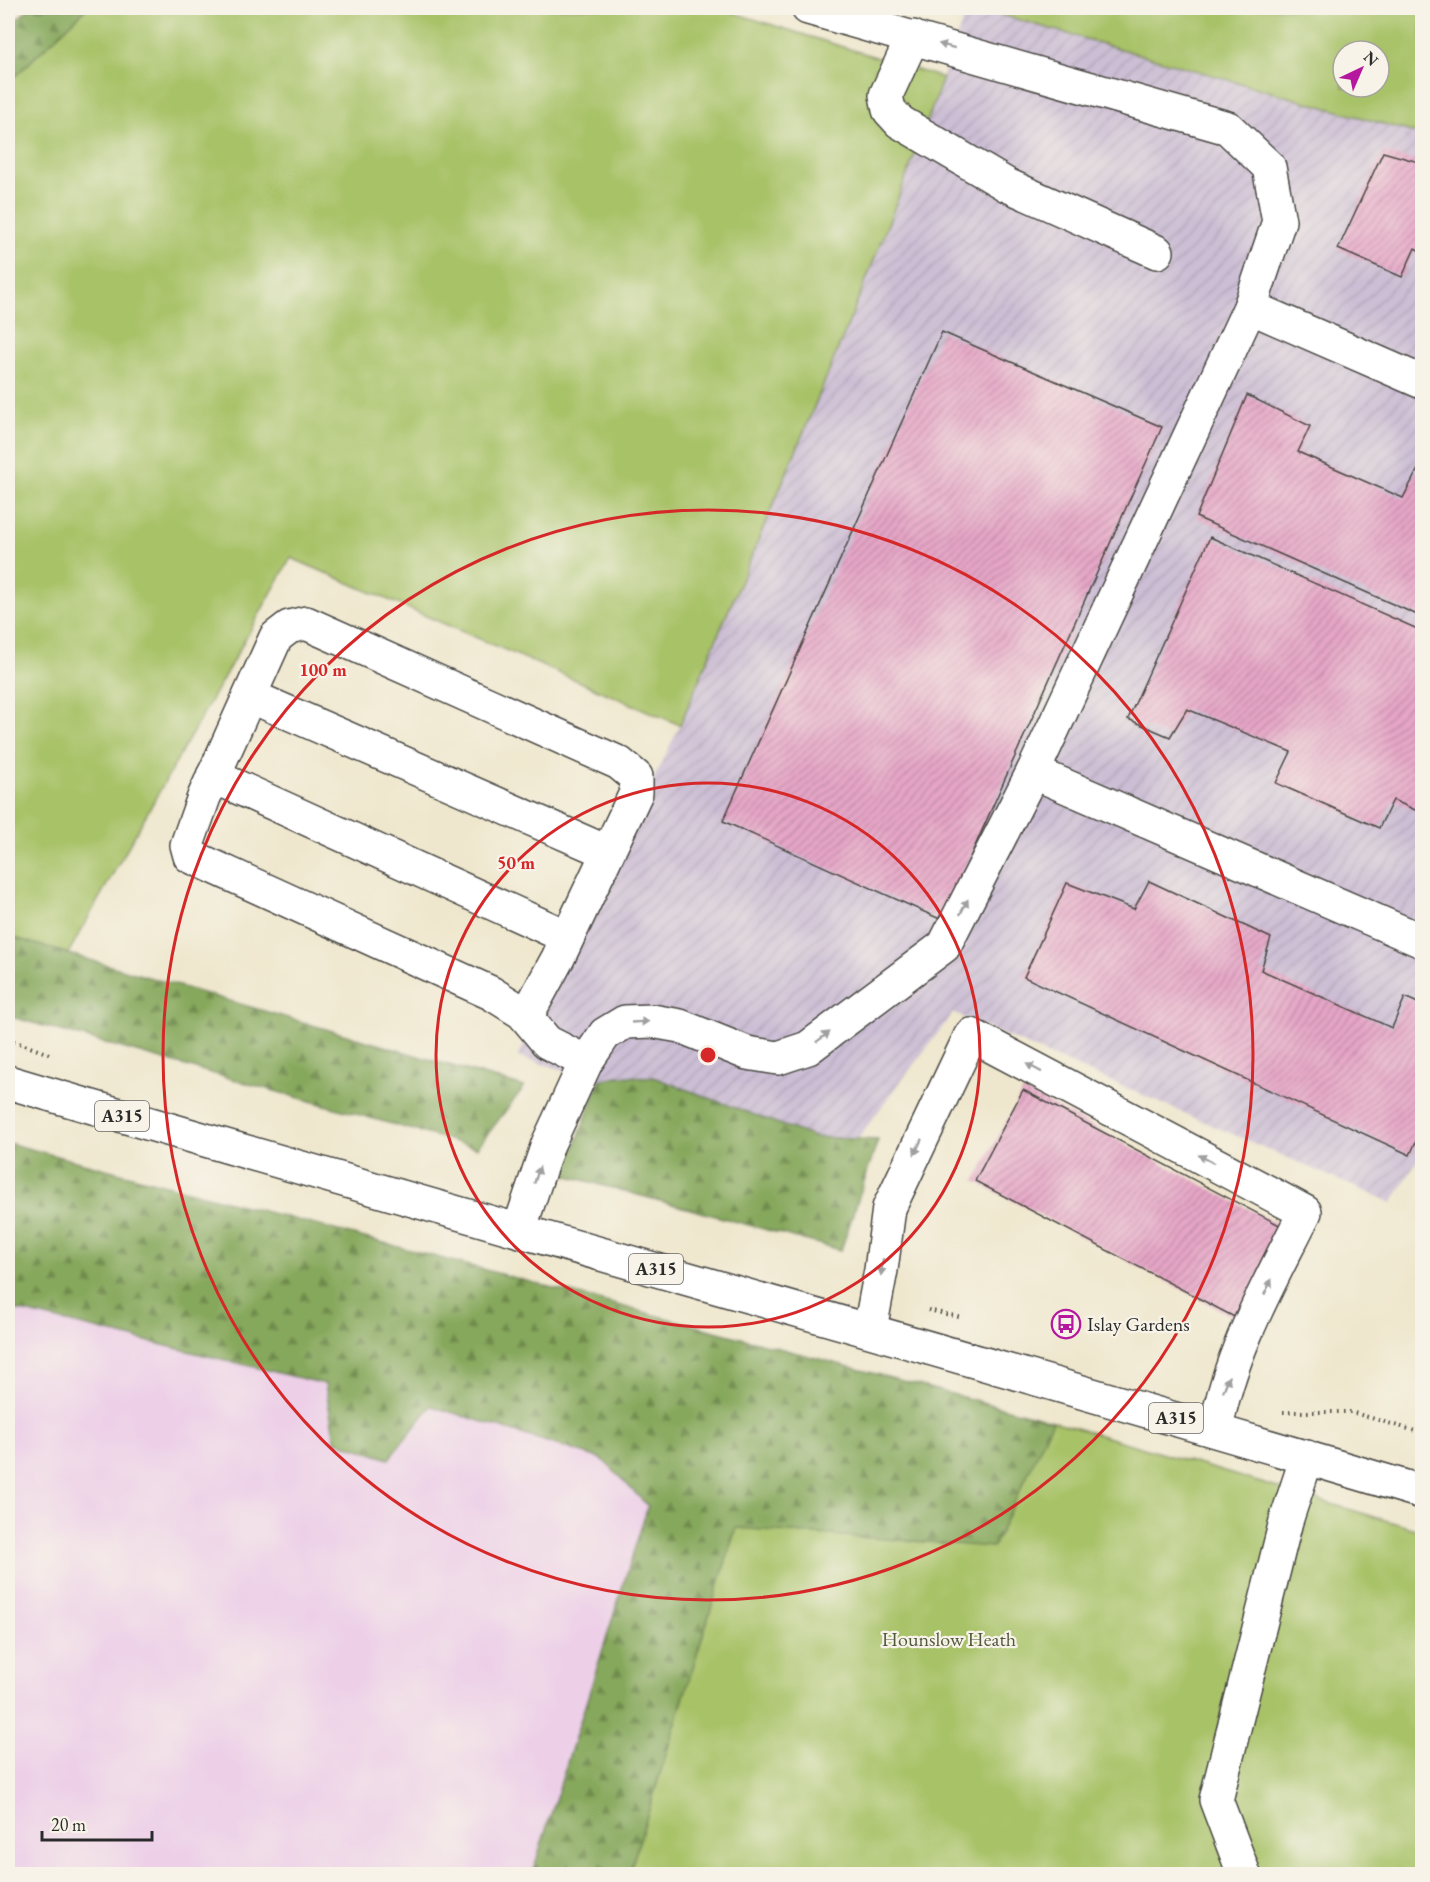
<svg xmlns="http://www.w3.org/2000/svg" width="1430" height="1882" viewBox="0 0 1430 1882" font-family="'EB Garamond',serif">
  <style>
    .built { fill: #edd0e8 }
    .industrial { fill: url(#industrial-furrows) }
    .green { fill: #a8c268; stroke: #6a764a; stroke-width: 1.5; fill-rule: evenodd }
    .forest { fill: url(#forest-firs); stroke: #586a44; stroke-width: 1.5 }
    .building { fill: url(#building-hatch) }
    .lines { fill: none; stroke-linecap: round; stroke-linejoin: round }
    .minor-casing { stroke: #484743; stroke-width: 36 }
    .major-casing { stroke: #484743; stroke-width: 36 }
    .path { stroke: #484743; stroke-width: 4; stroke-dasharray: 1.5 4.5; stroke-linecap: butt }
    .minor { stroke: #fff; stroke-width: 33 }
    .major { stroke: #fff; stroke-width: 33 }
    .oneway { fill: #a0a0a0 }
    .ring { fill: none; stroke: #d62828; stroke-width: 3 }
    .labels { text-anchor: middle; stroke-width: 4.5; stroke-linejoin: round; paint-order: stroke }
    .shield { fill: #f7f3e8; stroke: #686764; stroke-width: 1.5 }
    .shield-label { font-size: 18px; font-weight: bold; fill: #2b2b2b }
    .poi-label { font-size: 20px; fill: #2b2b2b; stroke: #f7f3e8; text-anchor: start }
    .park-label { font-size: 20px; fill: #50583d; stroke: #f7f3e8 }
    .centre { fill: #d62828; stroke: #f7f3e8; stroke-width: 3 }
    .ring-label { font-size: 18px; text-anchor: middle; font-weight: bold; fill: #d62828; stroke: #f7f3e8; stroke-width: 4.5; stroke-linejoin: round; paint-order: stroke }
  </style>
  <defs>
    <pattern id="industrial-furrows" width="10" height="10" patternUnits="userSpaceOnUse" patternTransform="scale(1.5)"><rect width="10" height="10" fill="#ccbed4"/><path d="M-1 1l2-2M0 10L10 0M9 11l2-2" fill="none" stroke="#afa3b6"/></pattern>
    <pattern id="forest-firs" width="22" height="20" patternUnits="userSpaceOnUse" patternTransform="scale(1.5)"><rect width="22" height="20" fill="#86a85c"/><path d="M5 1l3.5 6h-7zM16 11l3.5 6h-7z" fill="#6e894c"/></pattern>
    <pattern id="building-hatch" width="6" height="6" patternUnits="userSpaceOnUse" patternTransform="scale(1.5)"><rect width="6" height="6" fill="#e7a6c7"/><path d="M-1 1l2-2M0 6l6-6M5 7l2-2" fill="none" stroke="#bb87a2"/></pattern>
  </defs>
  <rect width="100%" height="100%" fill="#f7f3e8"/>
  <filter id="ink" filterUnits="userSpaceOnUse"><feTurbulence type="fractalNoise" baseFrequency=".0167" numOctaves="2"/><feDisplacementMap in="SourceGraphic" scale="12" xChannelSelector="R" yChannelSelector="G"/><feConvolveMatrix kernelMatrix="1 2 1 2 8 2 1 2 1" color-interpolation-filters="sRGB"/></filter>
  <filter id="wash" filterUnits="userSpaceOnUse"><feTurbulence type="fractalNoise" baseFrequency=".008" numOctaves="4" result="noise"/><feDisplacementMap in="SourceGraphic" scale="24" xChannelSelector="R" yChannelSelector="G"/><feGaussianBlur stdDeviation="1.35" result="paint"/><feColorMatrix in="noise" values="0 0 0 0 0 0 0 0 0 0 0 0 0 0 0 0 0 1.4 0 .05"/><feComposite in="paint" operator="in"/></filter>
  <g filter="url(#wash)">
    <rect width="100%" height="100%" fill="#efe7cd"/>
    <polygon class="built" points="8,1248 665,1455 531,1874 8,1874"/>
    <polygon class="industrial" points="967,8 977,8 1422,135 1422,1153 1392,1203 953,1013 835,1168 618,1076 600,1080 518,1057 680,725 808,422 914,158"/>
    <g class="green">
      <path d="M76 8H718L943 78C864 297 770 511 680 725L291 558 48 989 8 975V79Z"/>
      <path d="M977 8H1422V135ZM1343 51H1379V87H1343Z"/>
      <polygon points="790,1352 1053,1421 1422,1531 1422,1874 629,1874"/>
    </g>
    <g class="forest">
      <polygon points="30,8 87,8 8,83 8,27"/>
      <polygon points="8,936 524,1087 477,1148 8,1016"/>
      <polygon points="618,1076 653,1077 814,1137 878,1140 841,1250 564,1175 600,1080"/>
      <polygon points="8,1143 1053,1421 993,1547 736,1528 629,1874 532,1874 648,1506 602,1459 431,1406 389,1459 335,1441 325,1384 8,1308"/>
    </g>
    <g id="blocks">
      <g class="building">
        <polygon points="1383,152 1422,163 1422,252 1415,248 1402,277 1338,249"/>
        <polygon points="942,332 1162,427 942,920 723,821"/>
        <polygon points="1247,395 1310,426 1298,452 1403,498 1418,469 1422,471 1422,617 1196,517"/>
        <polygon points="1210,537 1422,631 1422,813 1393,800 1379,828 1276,783 1291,752 1187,709 1170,737 1128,719"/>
        <polygon points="1149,881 1271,938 1261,970 1392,1028 1405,997 1422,1005 1422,1128 1410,1155 1024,977 1067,883 1134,909"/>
        <polygon points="1023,1090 1289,1230 1242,1321 975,1181"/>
      </g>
    </g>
  </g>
  <g filter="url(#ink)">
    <use href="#blocks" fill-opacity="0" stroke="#484743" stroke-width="1.5"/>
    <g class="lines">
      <g class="minor-casing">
        <g id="minor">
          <polyline points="913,37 886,95 889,110 900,122 1007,185 1157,252"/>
          <polyline points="1250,307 1422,382"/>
          <polyline points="250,696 607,852"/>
          <polyline points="1033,772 1422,941"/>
          <polyline points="213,776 567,937"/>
          <polyline points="526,1017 558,958 636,793 636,777 619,763 306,623 289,627 276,637 204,797 187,845 190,856 491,993 523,1013 526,1017 547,1042 586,1062"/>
          <polyline points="519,1230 548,1144 586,1062 605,1034 625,1022 652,1021 680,1026 747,1053 778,1058 808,1048 944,946 1033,772 1250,307 1279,221 1269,167 1228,128 808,8"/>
          <path d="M870 1329 881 1270 889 1208 971 1035 1305 1212C1270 1282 1230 1351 1216 1429"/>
          <polyline points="1244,1874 1216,1800 1286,1521 1307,1457"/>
        </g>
      </g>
      <g class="major-casing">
        <path id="major" d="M8 1082C478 1222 952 1351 1422 1492"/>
      </g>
      <g class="path">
        <polyline points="8,1039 49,1054"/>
        <polyline points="928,1310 959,1317"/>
        <polyline points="1283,1412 1351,1412 1422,1433"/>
      </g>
      <use href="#minor" class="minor"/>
      <use href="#major" class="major"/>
    </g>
    <defs><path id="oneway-solid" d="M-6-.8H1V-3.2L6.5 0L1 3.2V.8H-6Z" transform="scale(1.5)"/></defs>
    <g class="oneway">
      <use href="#oneway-solid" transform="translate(947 46) rotate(-165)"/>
      <use href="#oneway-solid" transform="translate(964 907) rotate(-63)"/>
      <use href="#oneway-solid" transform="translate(640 1022) rotate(-3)"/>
      <use href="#oneway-solid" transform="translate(823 1037) rotate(-37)"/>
      <use href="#oneway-solid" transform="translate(1034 1068) rotate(-152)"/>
      <use href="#oneway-solid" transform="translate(918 1147) rotate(115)"/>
      <use href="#oneway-solid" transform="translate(1206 1159) rotate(-152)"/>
      <use href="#oneway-solid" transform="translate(537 1175) rotate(-72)"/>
      <use href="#oneway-solid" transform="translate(882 1267) rotate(98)"/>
      <use href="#oneway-solid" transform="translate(1268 1287) rotate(-64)"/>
      <use href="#oneway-solid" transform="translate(1226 1384) rotate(-70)"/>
    </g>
  </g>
  <g class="ring">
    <circle cx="708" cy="1055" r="272"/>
    <circle cx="708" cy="1055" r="545"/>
  </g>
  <defs>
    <g id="bus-ring" transform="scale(1.5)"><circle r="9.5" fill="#f7f3e8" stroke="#b5179e" stroke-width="1.5"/><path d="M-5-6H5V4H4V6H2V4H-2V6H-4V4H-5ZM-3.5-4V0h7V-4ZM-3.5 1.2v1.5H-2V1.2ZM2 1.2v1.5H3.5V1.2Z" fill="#b5179e"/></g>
  </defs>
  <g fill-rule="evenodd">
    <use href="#bus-ring" x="1066" y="1324"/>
  </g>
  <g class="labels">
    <g class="shield">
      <rect x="95" y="1101" width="54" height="30" rx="4.5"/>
      <rect x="629" y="1254" width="54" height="30" rx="4.5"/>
      <rect x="1149" y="1403" width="54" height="30" rx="4.5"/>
    </g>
    <g class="shield-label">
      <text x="122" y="1122">A315</text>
      <text x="656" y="1275">A315</text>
      <text x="1176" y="1424">A315</text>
    </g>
    <g class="poi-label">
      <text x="1087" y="1331">Islay Gardens</text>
    </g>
    <g class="park-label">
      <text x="949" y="1646">Hounslow Heath</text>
    </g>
  </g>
  <circle cx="708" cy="1055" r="9" class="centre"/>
  <g class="ring-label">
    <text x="323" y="676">100 m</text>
    <text x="516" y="869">50 m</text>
  </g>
  <rect width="1430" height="1882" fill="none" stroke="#f7f3e8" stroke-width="30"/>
  <g transform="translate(1361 69) rotate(44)"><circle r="28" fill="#f7f3e8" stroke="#a5a39c" stroke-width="1.5"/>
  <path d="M0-4.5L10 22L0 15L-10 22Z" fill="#b5179e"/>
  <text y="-9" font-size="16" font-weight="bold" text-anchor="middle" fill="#2b2b2b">N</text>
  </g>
  <path d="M42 1831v9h110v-9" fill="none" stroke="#2b2b2b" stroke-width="3"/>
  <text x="51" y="1831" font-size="18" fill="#2b2b2b" stroke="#f7f3e8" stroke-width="4.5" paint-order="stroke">20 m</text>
</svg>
